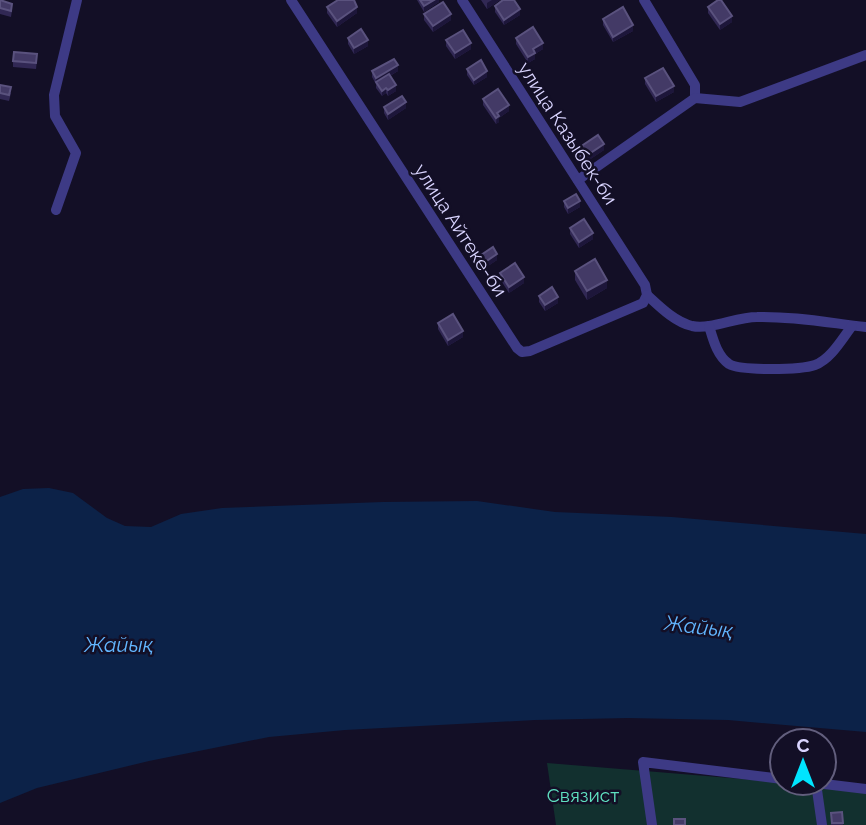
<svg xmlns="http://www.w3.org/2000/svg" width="866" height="825" viewBox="0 0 866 825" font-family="Raleway,sans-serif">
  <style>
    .green { fill: #12302f }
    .water { fill: #0c2248 }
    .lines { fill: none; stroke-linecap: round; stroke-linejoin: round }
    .minor { stroke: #3d3a85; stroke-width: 10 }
    .wall { fill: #312854 }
    .shaded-wall { fill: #1d163a }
    .building { fill: #433a66; stroke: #5a527e; stroke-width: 2 }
    .labels { text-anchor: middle; stroke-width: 5; stroke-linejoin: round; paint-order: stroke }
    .street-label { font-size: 19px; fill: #d9d4ff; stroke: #130f26 }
    .park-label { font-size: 19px; fill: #5fe0c0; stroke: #130f26 }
    .water-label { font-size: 21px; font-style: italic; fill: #62b6ff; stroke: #130f26 }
  </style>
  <rect width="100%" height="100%" fill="#130f26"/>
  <polygon class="green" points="547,763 866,789 866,825 556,825"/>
  <polygon class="water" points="49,488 73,493 107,518 125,526 151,527 181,514 222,508 383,502 477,501 555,512 672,517 866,534 866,732 728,720 628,718 535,720 345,730 269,737 149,761 37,788 0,803 0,497 23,489"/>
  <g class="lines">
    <g class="minor">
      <polyline points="291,0 517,348 522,352 530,351 643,303 647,295 645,285 462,0"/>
      <polyline points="644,0 695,85 695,98"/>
      <polyline points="578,180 695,98 740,102 866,55"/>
      <polyline points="56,210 76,153 55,116 54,95 77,0"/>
      <path d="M647 295C660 307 675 322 692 326 711 330 736 317 757 317 793 316 830 323 866 327"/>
      <path d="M709 326C713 339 717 356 729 364 741 371 801 370 815 365 831 359 842 339 852 326"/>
      <polyline points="816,783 866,789"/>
      <polyline points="816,783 822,825"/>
      <polyline points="652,825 643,762 782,779"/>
    </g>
  </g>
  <g class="wall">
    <polygon points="0,0 12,10 11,17 0,14"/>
    <polygon points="417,0 439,0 439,2 424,12"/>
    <polygon points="481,0 500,0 487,9"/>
    <polygon points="495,6 520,15 504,25 495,12"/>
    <polygon points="327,7 357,13 337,27 327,13"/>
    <polygon points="708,7 732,22 720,30 708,13"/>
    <polygon points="424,14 451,20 433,32 424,20"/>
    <polygon points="603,19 633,31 613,42 603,25"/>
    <polygon points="348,38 368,46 354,54 348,44"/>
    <polygon points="516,38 543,49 535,54 535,59 528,63 516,44"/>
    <polygon points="446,40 471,49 455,59 446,46"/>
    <polygon points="37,60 36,69 13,67 13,61"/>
    <polygon points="467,69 487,77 474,85 467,75"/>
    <polygon points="372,71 398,71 390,76 396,91 388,96 386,93 382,96 376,88 376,84 372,77"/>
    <polygon points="645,78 674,92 656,102 645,84"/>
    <polygon points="0,85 11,93 9,101 0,99"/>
    <polygon points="483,99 509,111 499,118 499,122 496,124 483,105"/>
    <polygon points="384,107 406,108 388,120 384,113"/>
    <polygon points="577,149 604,150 583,164 577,155"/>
    <polygon points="564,201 580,207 568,214 564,207"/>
    <polygon points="570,228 593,239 579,248 570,234"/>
    <polygon points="481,255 497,260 485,268 481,261"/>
    <polygon points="575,271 607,288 587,300 575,280"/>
    <polygon points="500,273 524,283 509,293 500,279"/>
    <polygon points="539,296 558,303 545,311 539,302"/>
    <polygon points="438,323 463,337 448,346 438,329"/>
    <polygon points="842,812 843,825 831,825 831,813"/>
  </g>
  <g class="shaded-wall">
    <polygon points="434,0 439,0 439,2 424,12 424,6"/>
    <polygon points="492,0 500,0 487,9 487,3"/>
    <polygon points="357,7 357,13 337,27 337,21"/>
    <polygon points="520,9 520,15 504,25 504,20"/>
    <polygon points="451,14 451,20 433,32 433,26"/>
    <polygon points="732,16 732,22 720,30 720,24"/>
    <polygon points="633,25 633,31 613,42 613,37"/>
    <polygon points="368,40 368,46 354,54 354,48"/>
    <polygon points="471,43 471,49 455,59 455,53"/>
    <polygon points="543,43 543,49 535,54 535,59 528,63 528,57 533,49"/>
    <polygon points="398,65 398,71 376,84 376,78"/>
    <polygon points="487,71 487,77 474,85 474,80"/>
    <polygon points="396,85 396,91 388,96 388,90"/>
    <polygon points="674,86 674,92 656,102 656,96"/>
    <polygon points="386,88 386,93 382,96 382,91"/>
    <polygon points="406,102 406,108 388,120 388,114"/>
    <polygon points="509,105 509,111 499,118 499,122 496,124 497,113"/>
    <polygon points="604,144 604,150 583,164 583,158"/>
    <polygon points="580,201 580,207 568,214 568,208"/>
    <polygon points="593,233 593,239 579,248 579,242"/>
    <polygon points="497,254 497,260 485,268 485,262"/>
    <polygon points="524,277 524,283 509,293 509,287"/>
    <polygon points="607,280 607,288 587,300 587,291"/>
    <polygon points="558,297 558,303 545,311 545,305"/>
    <polygon points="463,331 463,337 448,346 448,340"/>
  </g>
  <g class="building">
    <polygon points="0,0 12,4 11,11 0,8"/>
    <polygon points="338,0 354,0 357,7 337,21 327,7"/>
    <polygon points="420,0 434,0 424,6"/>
    <polygon points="503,0 514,0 520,9 504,20 495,6"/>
    <polygon points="718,0 721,0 732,16 720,24 708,7"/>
    <polygon points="443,2 451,14 433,26 424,14"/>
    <polygon points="623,7 633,25 613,37 603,19"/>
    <polygon points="533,27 543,43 533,49 535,53 528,57 516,38"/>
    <polygon points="361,29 368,40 354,48 348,38"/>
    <polygon points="463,30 471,43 455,53 446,40"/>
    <polygon points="14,52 37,54 36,63 13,61"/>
    <polygon points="394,59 398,65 376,78 372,71"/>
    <polygon points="481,60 487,71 474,80 467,69"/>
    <polygon points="663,68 674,86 656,96 645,78"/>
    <polygon points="389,74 396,85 388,90 386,88 382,91 376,82"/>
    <polygon points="0,85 11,87 9,95 0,93"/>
    <polygon points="498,89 509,105 497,113 499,116 496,118 483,99"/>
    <polygon points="402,96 406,102 388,114 384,107"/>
    <polygon points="598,135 604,144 583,158 577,149"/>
    <polygon points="576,194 580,201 568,208 564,201"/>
    <polygon points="584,219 593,233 579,242 570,228"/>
    <polygon points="493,247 497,254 485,262 481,255"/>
    <polygon points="595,259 607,280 587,291 575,271"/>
    <polygon points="515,263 524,277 509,287 500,273"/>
    <polygon points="552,287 558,297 545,305 539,296"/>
    <polygon points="453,314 463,331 448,340 438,323"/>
    <polygon points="842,812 843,823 832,823 831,813"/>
    <rect x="674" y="819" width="11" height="6"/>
  </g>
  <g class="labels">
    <g class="street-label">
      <text transform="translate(568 133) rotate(57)" y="7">улица Казыбек-би</text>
      <text transform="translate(461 230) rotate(57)" y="7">улица Айтеке-би</text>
    </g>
    <g class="park-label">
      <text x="583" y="802">Связист</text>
    </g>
    <g class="water-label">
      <text transform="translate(699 627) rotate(7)" y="7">Жайық</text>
      <text x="119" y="652">Жайық</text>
    </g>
  </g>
  <g transform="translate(803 762)"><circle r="33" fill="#130f26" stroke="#625e7d" stroke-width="2"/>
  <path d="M0-5L12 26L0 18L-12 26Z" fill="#00e5ff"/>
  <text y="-10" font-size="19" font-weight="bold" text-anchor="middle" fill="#d9d4ff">С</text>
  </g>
</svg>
